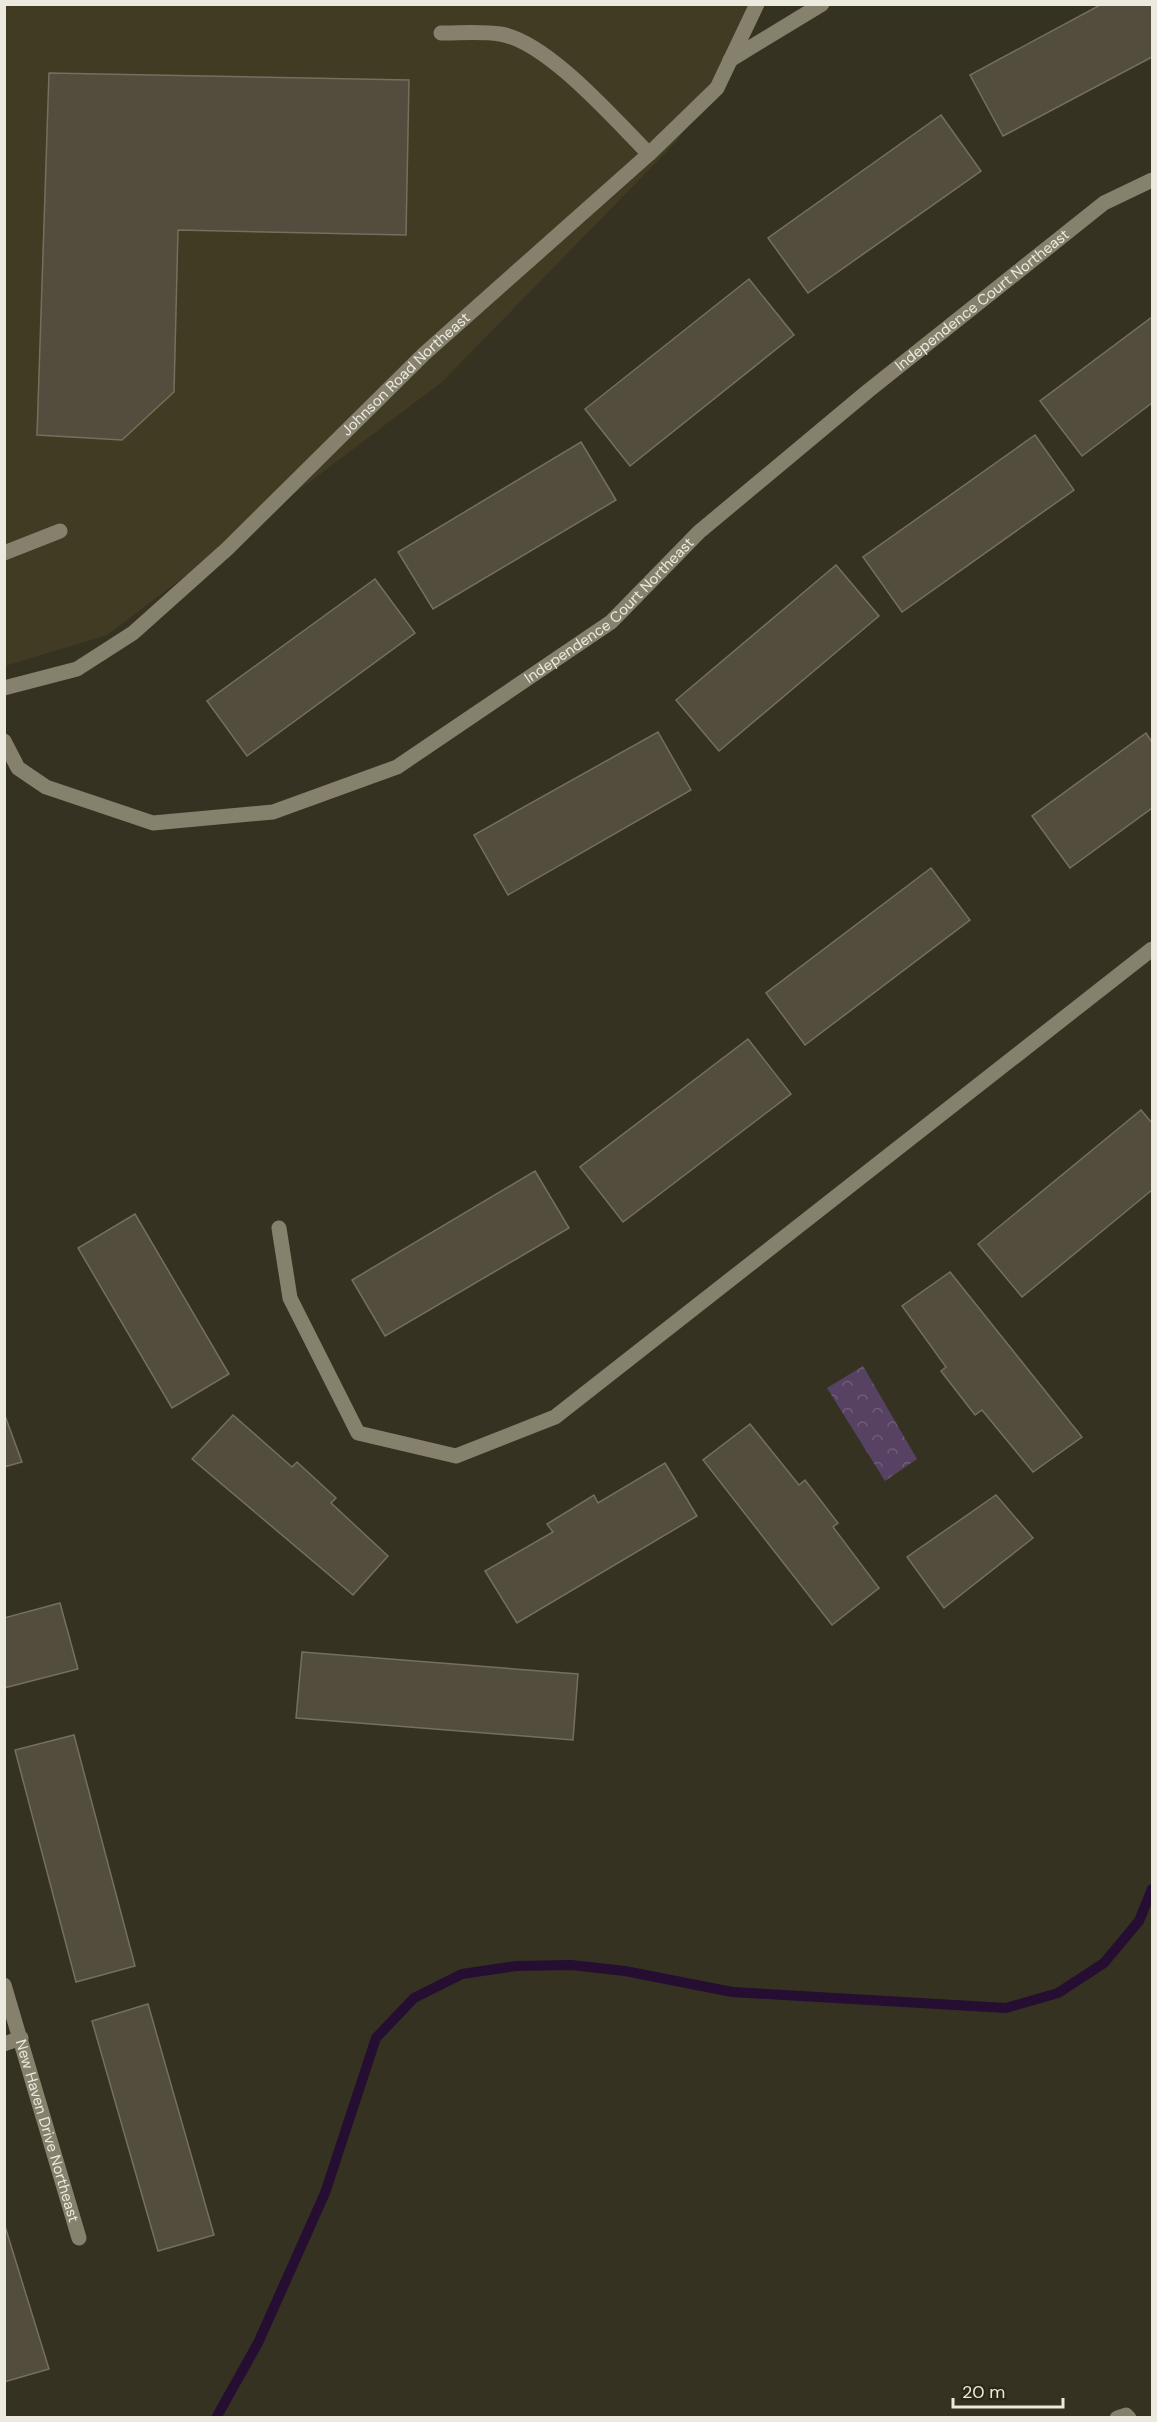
<svg xmlns="http://www.w3.org/2000/svg" width="1157" height="2422" viewBox="0 0 1157 2422" font-family="'DM Sans',sans-serif">
  <style>
    .built { fill: #413b24 }
    .park { fill: url(#park-crowns) }
    .lines { fill: none; stroke-linecap: round; stroke-linejoin: round }
    .stream { stroke: #250e31; stroke-width: 10 }
    .building { fill: #524d3c; stroke: #75705e; stroke-width: 1.5 }
    .minor { stroke: #86816c; stroke-width: 15 }
    .labels { text-anchor: middle; stroke-width: 4.5; stroke-linejoin: round; paint-order: stroke }
    .street-label { font-size: 15px; fill: #eceadf; stroke: #2c2818 }
  </style>
  <defs>
    <pattern id="park-crowns" width="20" height="18" patternUnits="userSpaceOnUse" patternTransform="scale(1.5)"><rect width="20" height="18" fill="#574263"/><path d="M2 6a3 3 0 1 1 6 0M12 15a3 3 0 1 1 6 0" fill="none" stroke="#6f5d79"/></pattern>
  </defs>
  <rect width="100%" height="100%" fill="#363221"/>
  <polygon class="built" points="5,5 765,5 677,141 442,382 107,635 5,666"/>
  <polygon class="park" points="863,1366 917,1459 885,1481 827,1388"/>
  <g class="lines">
    <polyline class="stream" points="216,2418 258,2343 325,2193 376,2038 414,1998 462,1974 516,1966 571,1965 625,1971 732,1992 1006,2008 1058,1993 1104,1963 1139,1921 1152,1889"/>
  </g>
  <g class="building">
    <polygon points="1102,4 1152,4 1152,57 1003,136 970,75"/>
    <polygon points="49,73 409,80 406,235 178,230 174,392 122,440 37,435"/>
    <polygon points="941,115 981,171 808,293 768,238"/>
    <polygon points="749,279 794,335 630,466 585,409"/>
    <polygon points="1152,317 1152,403 1082,456 1040,401"/>
    <polygon points="1035,435 1074,490 902,612 863,557"/>
    <polygon points="581,442 616,500 433,609 398,552"/>
    <polygon points="836,565 879,616 719,751 676,700"/>
    <polygon points="375,579 415,633 247,756 207,701"/>
    <polygon points="658,732 691,790 508,895 474,835"/>
    <polygon points="1146,733 1152,742 1152,808 1070,868 1032,816"/>
    <polygon points="931,868 970,920 805,1045 766,993"/>
    <polygon points="748,1039 791,1094 623,1222 580,1167"/>
    <polygon points="1141,1110 1152,1123 1152,1190 1022,1297 978,1244"/>
    <polygon points="535,1171 569,1228 385,1336 352,1280"/>
    <polygon points="135,1214 229,1374 172,1408 78,1248"/>
    <polygon points="950,1272 1082,1437 1033,1472 982,1410 975,1415 941,1371 946,1367 902,1306"/>
    <polygon points="4,1413 22,1462 4,1467"/>
    <polygon points="233,1415 292,1467 297,1462 336,1498 331,1503 388,1556 353,1595 192,1459"/>
    <polygon points="750,1424 799,1485 805,1480 838,1523 833,1527 879,1588 832,1625 703,1460"/>
    <polygon points="665,1463 697,1516 517,1623 485,1571 553,1532 547,1524 594,1495 598,1503"/>
    <polygon points="996,1495 1033,1538 944,1608 907,1557"/>
    <polygon points="60,1603 78,1669 4,1688 4,1618"/>
    <polygon points="302,1652 578,1674 573,1740 296,1718"/>
    <polygon points="74,1735 135,1966 76,1982 15,1750"/>
    <polygon points="148,2004 214,2235 158,2251 92,2021"/>
    <polygon points="4,2223 49,2369 4,2382"/>
  </g>
  <g class="lines">
    <g class="minor">
      <path d="M441 33C460 33 481 31 500 34 547 41 615 120 649 154"/>
      <polyline points="730,60 822,4"/>
      <polyline points="4,553 60,531"/>
      <path id="s1" d="M4 688 77 669 133 633 227 549 424 354 649 154 717 88 757 4"/>
      <path id="s2" d="M4 741 18 768 46 787 153 823 273 812 397 767 611 622 699 532 868 391 1104 203 1152 180"/>
      <polyline points="279,1228 290,1298 358,1433 456,1456 555,1417 1152,949"/>
      <path id="s3" d="M4 1985 79 2238"/>
      <polyline points="4,2044 21,2038"/>
      <polyline points="1117,2418 1126,2415 1129,2418"/>
    </g>
  </g>
  <g class="labels">
    <g class="street-label">
      <text dy="5" stroke="none"><textPath href="#s2" startOffset="1180">Independence Court Northeast</textPath></text>
      <text dy="5" stroke="none"><textPath href="#s1" startOffset="518">Johnson Road Northeast</textPath></text>
      <text dy="5" stroke="none"><textPath href="#s2" startOffset="694">Independence Court Northeast</textPath></text>
      <text dy="5" stroke="none"><textPath href="#s3" startOffset="152">New Haven Drive Northeast</textPath></text>
    </g>
  </g>
  <rect width="1157" height="2422" fill="none" stroke="#eceadf" stroke-width="12"/>
  <path d="M953 2398v9h110v-9" fill="none" stroke="#eceadf" stroke-width="3"/>
  <text x="962" y="2398" font-size="18" fill="#eceadf" stroke="#2c2818" stroke-width="4.5" paint-order="stroke">20 m</text>
</svg>
